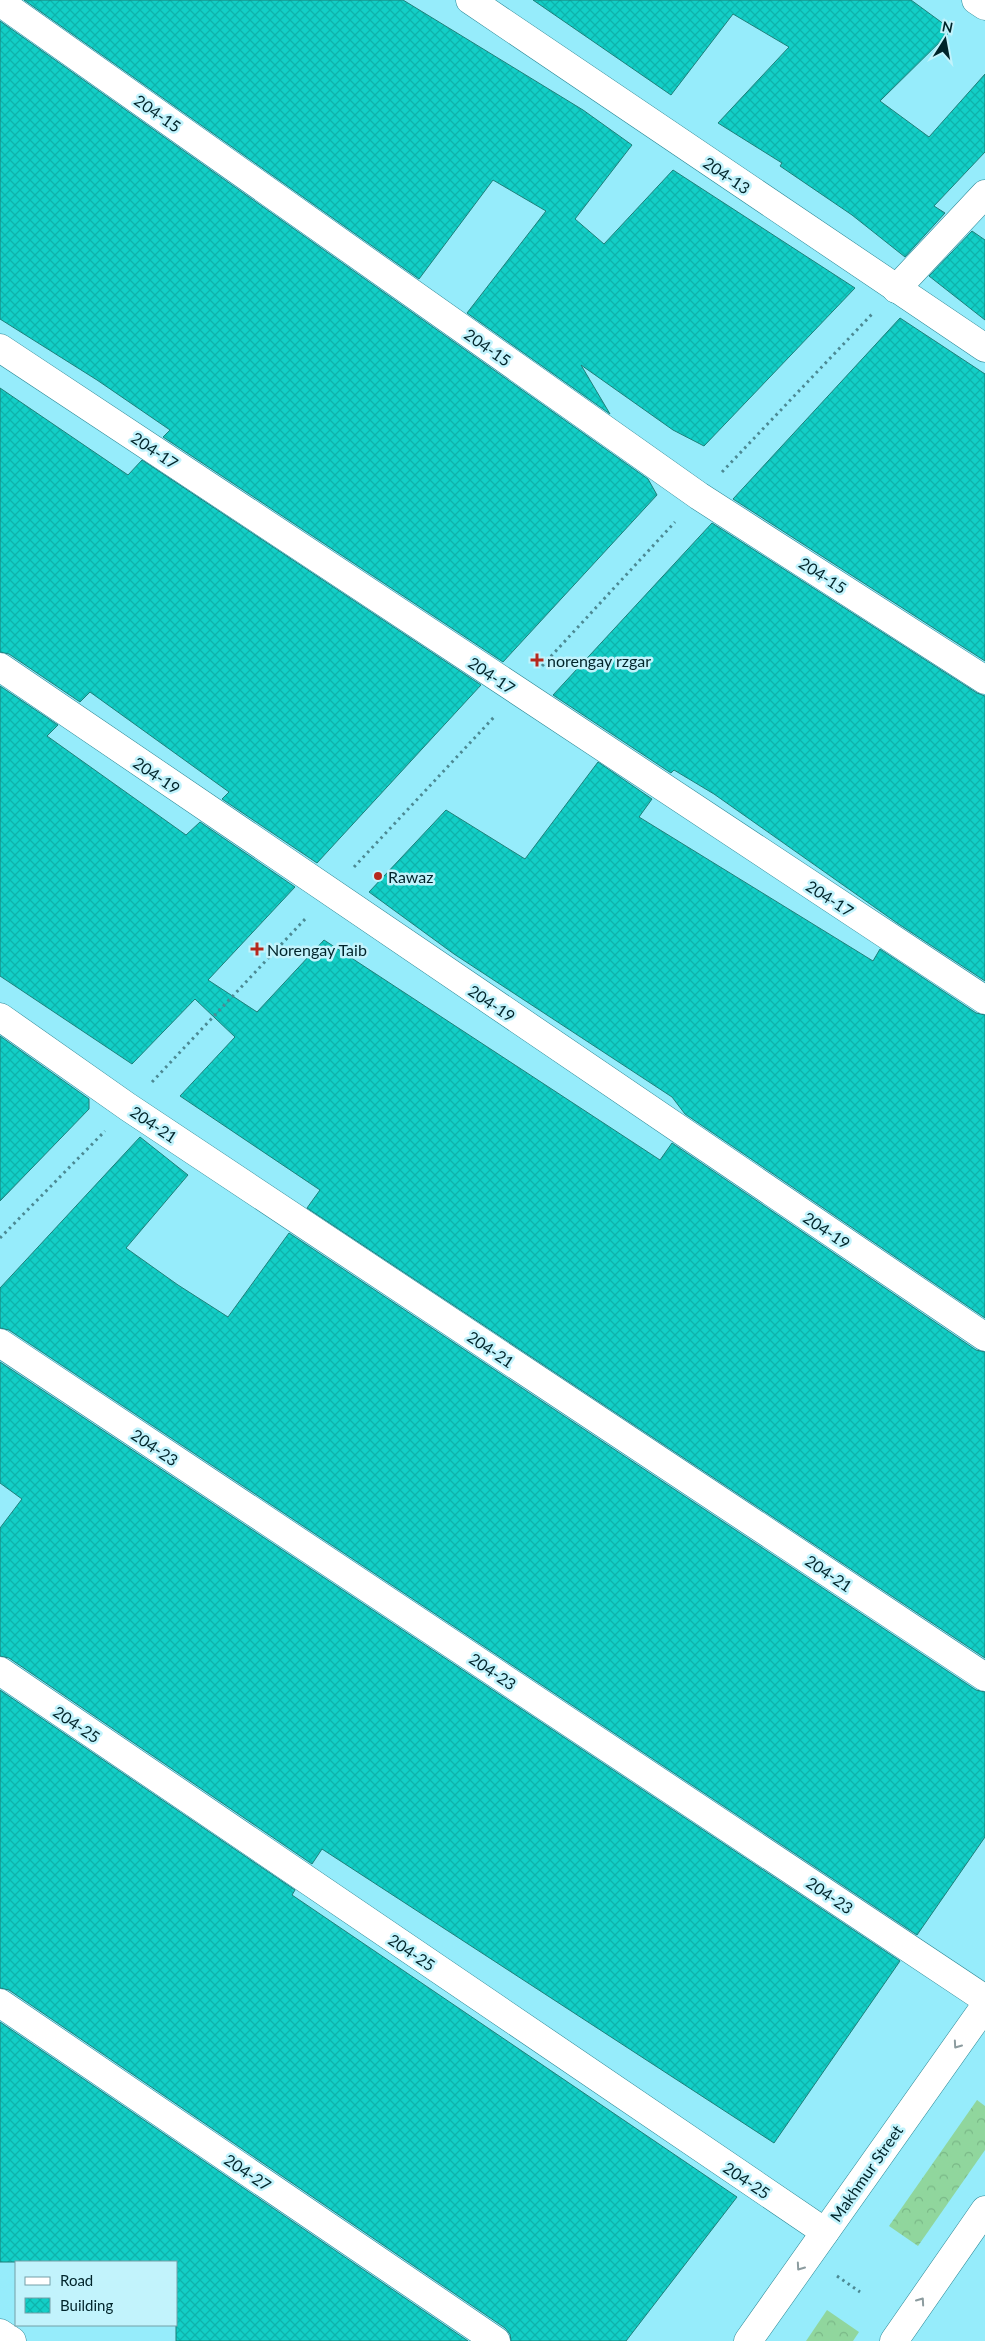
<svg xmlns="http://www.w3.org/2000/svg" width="985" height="2341" font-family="Lato,sans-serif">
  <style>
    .forest { fill: url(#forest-crowns) }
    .building { fill: url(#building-cross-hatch); stroke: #1d7f79 }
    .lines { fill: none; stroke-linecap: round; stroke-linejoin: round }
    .minor-casing { stroke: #2b8795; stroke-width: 29 }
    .highway-casing { stroke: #2b8795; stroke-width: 29 }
    .path { stroke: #4c8993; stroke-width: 3; stroke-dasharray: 2.5 4; stroke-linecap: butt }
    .minor { stroke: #fff; stroke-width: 28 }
    .highway { stroke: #fff; stroke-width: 28 }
    .oneway { stroke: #8c9c9f }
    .poi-dot { fill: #b6281c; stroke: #c2f3fc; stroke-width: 2 }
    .labels { text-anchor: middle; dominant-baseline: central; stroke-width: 5; stroke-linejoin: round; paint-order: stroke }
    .street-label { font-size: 16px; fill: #00242a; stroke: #c2f3fc }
    .poi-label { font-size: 16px; fill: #00242a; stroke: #c2f3fc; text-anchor: start }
  </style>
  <defs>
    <pattern id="forest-crowns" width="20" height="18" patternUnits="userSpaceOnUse" patternTransform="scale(1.25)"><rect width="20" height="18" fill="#90d69d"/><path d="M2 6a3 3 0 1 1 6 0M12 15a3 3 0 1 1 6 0" fill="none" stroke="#7ab887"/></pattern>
    <pattern id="building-cross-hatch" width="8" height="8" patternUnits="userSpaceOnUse" patternTransform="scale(1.25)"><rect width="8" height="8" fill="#12cfc7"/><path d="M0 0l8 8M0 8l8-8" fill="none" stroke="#0fb2ab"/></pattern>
  </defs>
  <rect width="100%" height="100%" fill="#96ecfb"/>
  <g class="forest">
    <path d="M977 2100 985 2106V2150L918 2246 889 2226Z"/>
    <path d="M827 2310 859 2332 853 2341H806Z"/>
  </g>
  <g class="building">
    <path d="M24 0H403L583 110 632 145 575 219 604 244 673 170 855 288 704 446 673 430 581 365 610 414 467 313 546 211 493 180 419 279Z"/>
    <path d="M533 0H911L952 30 880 101 929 137 985 74V152L934 206 945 213 905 257 852 215 780 166 782 163 718 123 789 47 733 14 671 95Z"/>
    <path d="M0 21 648 479 657 495 503 662 163 437 170 430 97 380 0 319Z"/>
    <path d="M972 231 985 240V320L929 276Z"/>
    <path d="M900 318 985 374V661L733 499Z"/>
    <path d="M0 388 128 475 142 460 481 685 317 863 222 799 229 792 90 692 80 702 9 654 0 652Z"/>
    <path d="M712 523 977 693 985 696V981L897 923 714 794 674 770 671 773 553 695Z"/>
    <path d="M0 686 58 725 47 736 186 835 200 822 295 887 208 980 257 1012 324 940 660 1160 672 1143 976 1350 985 1352V1658L307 1208 320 1190 180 1096 235 1037 195 999 132 1064 0 976Z"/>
    <path d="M598 762 652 799 639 817 873 961 880 949 976 1013 985 1015V1318L685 1114 672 1097 454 954 369 892 446 810 525 859Z"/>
    <path d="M0 1036 89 1099V1109L0 1201Z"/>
    <path d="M140 1137 188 1175 126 1248 178 1285 228 1317 289 1233 976 1690 985 1692V1837L917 1935 9 1330 0 1328V1288Z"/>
    <path d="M0 1362 900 1961 774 2143 322 1849 312 1864 9 1658 0 1656V1528L22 1499 0 1483Z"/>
    <path d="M0 1690 295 1890 292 1895 737 2197 626 2341H511L510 2334 505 2328 9 1990 0 1988Z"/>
    <path d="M0 2022 468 2341H176V2262H0Z"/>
  </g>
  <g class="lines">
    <g class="minor-casing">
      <g id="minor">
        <path d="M470 0 985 348"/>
        <path d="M976 0 985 6"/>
        <path d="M0 2 699 496 985 680"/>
        <path d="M896 289 985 194"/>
        <path d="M0 348 985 1000"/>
        <path d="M0 667 985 1337"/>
        <path d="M0 1017 128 1107 985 1677"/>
        <path d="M0 1343 985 1999"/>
        <path d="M0 1671 825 2232"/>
        <path d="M0 2003 496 2341"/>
        <path d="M0 2333 12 2341"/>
      </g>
    </g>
    <g class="highway-casing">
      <g id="highway">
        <path d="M748 2341 985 2006"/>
        <path d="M894 2341 985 2210"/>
      </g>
    </g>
    <g class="path">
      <path d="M722 472 873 313"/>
      <path d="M542 666 675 522"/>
      <path d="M354 867 495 716"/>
      <path d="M152 1082 307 917"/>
      <path d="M0 1238 105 1131"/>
      <path d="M837 2276 860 2292"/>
    </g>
    <use href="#minor" class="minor"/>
    <use href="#highway" class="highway"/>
  </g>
  <defs><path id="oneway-chevron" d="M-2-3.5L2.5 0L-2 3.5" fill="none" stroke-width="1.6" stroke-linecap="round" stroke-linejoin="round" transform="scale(1.25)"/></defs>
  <g class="oneway">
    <use href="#oneway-chevron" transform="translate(957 2045) rotate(125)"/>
    <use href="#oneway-chevron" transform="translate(800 2267) rotate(125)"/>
    <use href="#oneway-chevron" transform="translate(921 2301) rotate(-55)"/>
  </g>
  <g class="poi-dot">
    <path d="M534.5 652.5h5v5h5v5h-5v5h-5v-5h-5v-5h5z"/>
    <circle cx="378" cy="876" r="5"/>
    <path d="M254.5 941.5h5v5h5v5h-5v5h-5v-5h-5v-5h5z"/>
  </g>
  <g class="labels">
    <g class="street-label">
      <text transform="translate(158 113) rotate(35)">204-15</text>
      <text transform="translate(727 175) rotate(34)">204-13</text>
      <text transform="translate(488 347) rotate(35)">204-15</text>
      <text transform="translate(155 450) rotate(34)">204-17</text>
      <text transform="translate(823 575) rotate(33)">204-15</text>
      <text transform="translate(492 675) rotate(34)">204-17</text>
      <text transform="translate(157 775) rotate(34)">204-19</text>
      <text transform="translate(830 898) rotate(33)">204-17</text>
      <text transform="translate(492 1003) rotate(34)">204-19</text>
      <text transform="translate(154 1124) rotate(34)">204-21</text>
      <text transform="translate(827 1230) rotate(34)">204-19</text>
      <text transform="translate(491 1349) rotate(34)">204-21</text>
      <text transform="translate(155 1447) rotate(34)">204-23</text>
      <text transform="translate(829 1573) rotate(34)">204-21</text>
      <text transform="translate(493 1671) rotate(34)">204-23</text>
      <text transform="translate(77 1724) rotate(34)">204-25</text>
      <text transform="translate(830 1895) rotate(34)">204-23</text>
      <text transform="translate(412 1952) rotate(34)">204-25</text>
      <text transform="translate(248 2172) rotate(34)">204-27</text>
      <text transform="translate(866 2173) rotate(-55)">Makhmur Street</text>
      <text transform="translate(747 2180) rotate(34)">204-25</text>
    </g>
    <g class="poi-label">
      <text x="547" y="660">norengay rzgar</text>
      <text x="388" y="876">Rawaz</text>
      <text x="267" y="949">Norengay Taib</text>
    </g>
  </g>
  <rect x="15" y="2261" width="162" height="65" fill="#c2f3fc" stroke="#74a0a8"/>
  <rect x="25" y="2277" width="25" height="8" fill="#ffffff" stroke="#74a0a8"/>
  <text x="60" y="2286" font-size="15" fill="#00242a">Road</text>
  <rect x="25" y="2298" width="25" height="15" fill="url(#building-cross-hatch)" stroke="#74a0a8"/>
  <text x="60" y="2311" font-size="15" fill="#00242a">Building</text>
  <g transform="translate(945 40) rotate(11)" stroke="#c2f3fc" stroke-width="4" paint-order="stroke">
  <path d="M0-4L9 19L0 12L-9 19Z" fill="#00242a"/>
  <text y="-8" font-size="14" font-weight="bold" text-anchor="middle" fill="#00242a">N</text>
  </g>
</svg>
